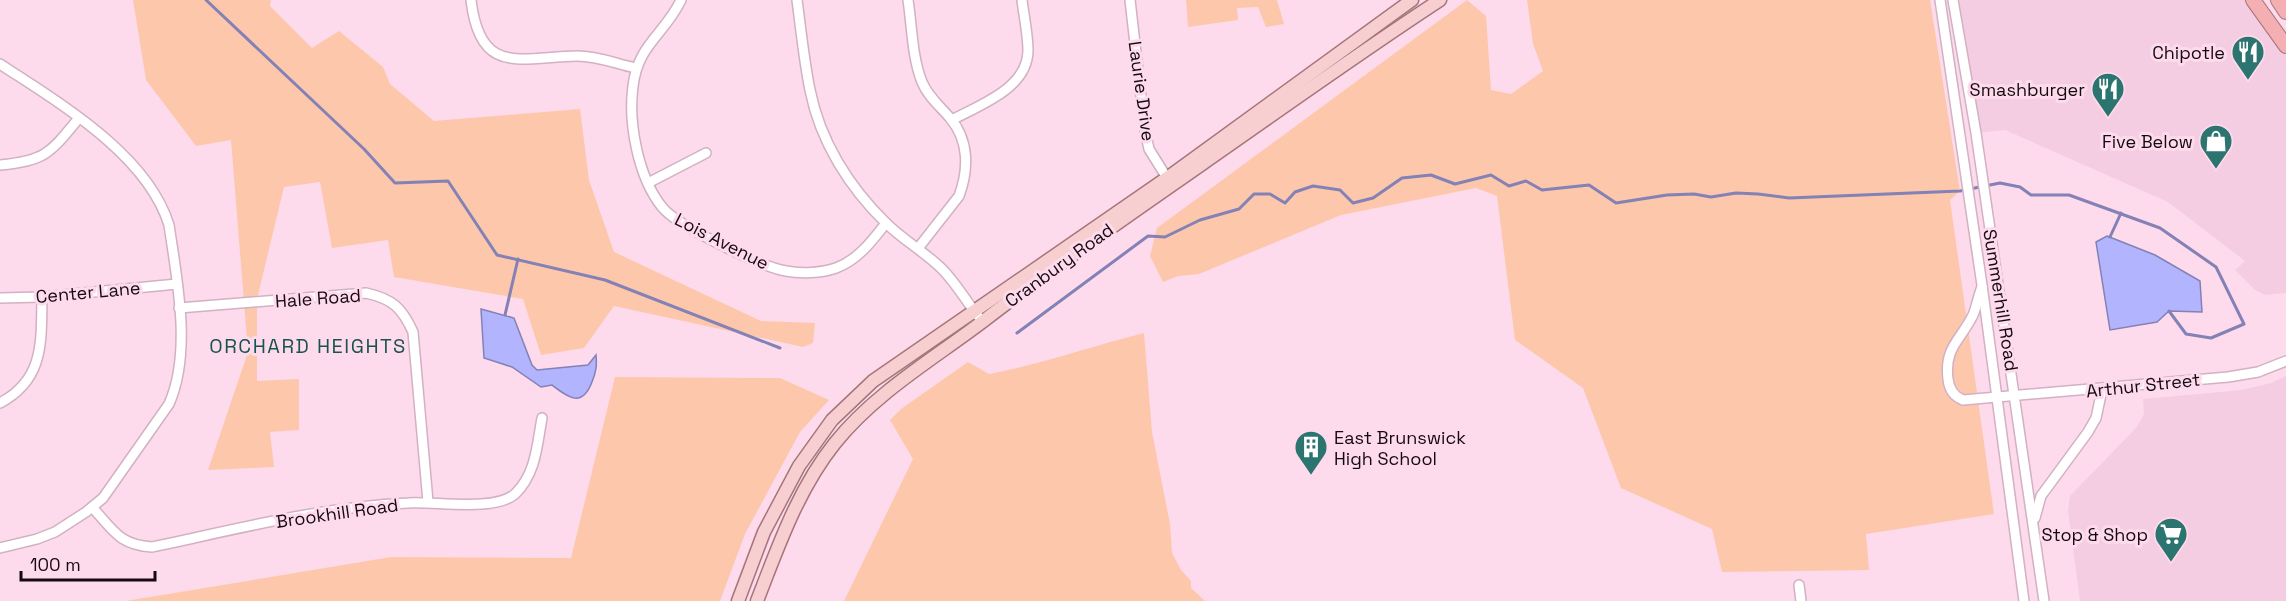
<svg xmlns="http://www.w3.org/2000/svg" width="2286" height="601" font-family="'Space Grotesk',sans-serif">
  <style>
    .built { fill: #f5cde2 }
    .green { fill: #fdc7ab }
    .water { fill: #b2b4fd; stroke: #8381b6; stroke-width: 1.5 }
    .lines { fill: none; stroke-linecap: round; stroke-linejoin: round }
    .stream { stroke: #8381b6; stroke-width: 3 }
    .minor-casing { stroke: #d1b1c2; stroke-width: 12 }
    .major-casing { stroke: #a57579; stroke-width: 15 }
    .highway-casing { stroke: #a57579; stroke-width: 16 }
    .minor { stroke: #fff; stroke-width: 9 }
    .major { stroke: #f8cfd0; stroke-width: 12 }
    .highway { stroke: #f3afb1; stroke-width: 14 }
    .labels { text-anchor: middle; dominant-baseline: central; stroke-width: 6; stroke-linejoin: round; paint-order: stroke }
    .poi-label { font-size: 18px; fill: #150a10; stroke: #fddbec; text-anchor: end }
    .street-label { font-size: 18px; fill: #150a10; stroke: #fddbec }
    .neighbourhood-label { font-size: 20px; letter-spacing: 1.5px; fill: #18534f; stroke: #fddbec }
  </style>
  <rect width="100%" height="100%" fill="#fddbec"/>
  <g class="built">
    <path d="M1953 0H2253L2286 46V293L2265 295 2255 290 2235 270 2245 261 2168 202 2005 130 1976 133Z"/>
    <path d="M2286 376V601H2080L2068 511 2070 496 2137 427 2144 414 2143 399 2242 390 2271 383Z"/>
  </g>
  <g class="green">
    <path d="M133 0H271L270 6 312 48 339 31 383 67 390 84 434 121 580 109 589 180 614 252 761 321 815 323 813 343 803 347 614 306 584 348 541 355 523 299 394 277 388 240 332 248 320 182 284 187 257 299V381L299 379V430L270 432 274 467 208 470 248 352 231 140 196 146 146 80Z"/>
    <path d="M1186 0H1277L1284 24 1266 27 1258 7 1237 8 1238 20 1188 27Z"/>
    <path d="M1467 0 1486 16 1491 90 1511 94 1543 71 1533 44 1527 0H1930L1960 191 1950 200 1994 514 1866 534 1869 570 1722 572 1712 529 1621 488 1583 388 1515 340 1497 196 1476 188 1341 215 1199 274 1178 276 1163 282 1150 256 1157 228Z"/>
    <path d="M1144 333 1152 432 1170 524 1172 553 1181 570 1191 581V588L1205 601H844L913 459 890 420 901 409 968 362 989 374C1042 364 1092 346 1144 333Z"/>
    <path d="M615 377 780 378 829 400 800 432 745 534 720 601H126L391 557 571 558Z"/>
  </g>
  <g class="water">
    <path d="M2107 236 2155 255 2200 281 2202 312 2169 311 2157 322 2110 330 2096 242Z"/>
    <path d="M481 309 514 318 532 365 537 370 588 365 596 355C597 366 596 372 592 382 582 408 569 398 552 385L541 387 512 367 484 358Z"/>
  </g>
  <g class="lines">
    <g class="stream">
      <path d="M206 0 364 149 395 183 448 181 497 255 605 280 780 348"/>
      <path d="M2110 237 2121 213"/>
      <path d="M505 315 518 259"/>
      <path d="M1017 333 1148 236 1165 237 1200 220 1239 209 1254 194H1270L1285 203 1295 192 1313 186 1340 190 1353 203 1373 198 1402 178 1431 175 1455 184 1491 175 1509 186 1526 181 1542 190 1589 185 1616 203 1667 195 1694 194 1711 197 1736 193 1758 194 1789 198 1960 191 2000 183 2020 187 2031 195H2069L2160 228 2216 267 2244 324 2211 338 2186 334 2169 311"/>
    </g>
    <g class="minor-casing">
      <g id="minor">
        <path d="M471 0C480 77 520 57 577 56 599 56 616 64 636 68"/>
        <path d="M681 0C665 34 638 44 633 86 628 123 638 177 662 207 677 226 762 267 786 271 801 274 822 273 836 268 858 260 872 241 886 223"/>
        <path d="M797 0C801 30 804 61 810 90 820 141 849 187 886 223 903 240 925 252 942 269 956 283 966 301 978 316"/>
        <path d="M908 0C912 26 912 57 922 82 928 97 940 106 950 118 969 140 969 169 959 196L919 247"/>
        <path d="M1130 0 1145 131 1149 149 1167 178"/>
        <path d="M1940 0 1982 285 2024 601"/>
        <path d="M1953 0 1976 133 2044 601"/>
        <path d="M0 64C59 103 147 154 169 225 177 280 192 352 169 404L103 498 86 512 55 532 37 539 0 548"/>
        <path d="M952 120C979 105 1027 89 1028 51 1028 34 1024 17 1022 0"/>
        <path d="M0 165C46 161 51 152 79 118"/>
        <path d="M648 183 706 153"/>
        <path d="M1982 287C1978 296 1977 306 1973 315 1961 340 1944 347 1948 379 1949 389 1953 396 1963 400L2228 377 2258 372 2286 361"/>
        <path d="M0 298 42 297 177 284"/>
        <path d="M179 308 366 293C393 299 402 308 413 332L428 502"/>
        <path d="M0 403C45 379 41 341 42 297"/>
        <path d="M92 507C113 530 119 545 152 547 237 529 321 507 408 503 435 501 494 512 515 494 536 474 537 445 542 418"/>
        <path d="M2035 518 2041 496 2088 432 2096 418 2102 390"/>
        <path d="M1799 585 1801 601"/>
      </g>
    </g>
    <g class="major-casing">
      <g id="major">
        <path d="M738 601 764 532 799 466 832 420 873 381 1167 178 1412 0"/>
        <path d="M757 601C778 547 798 489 835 443 876 392 935 358 986 319 1056 265 1129 215 1202 164 1281 109 1359 53 1440 0"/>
      </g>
    </g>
    <g class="highway-casing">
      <g id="highway">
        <path d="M2253 0 2286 46"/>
        <path d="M2278 0 2286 12"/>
      </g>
    </g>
    <use href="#minor" class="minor"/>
    <use href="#major" class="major"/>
    <use href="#highway" class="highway"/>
  </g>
  <defs>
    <g id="restaurant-pin" transform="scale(1.725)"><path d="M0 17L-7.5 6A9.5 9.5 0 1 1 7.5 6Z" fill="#2c746f" stroke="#fddbec"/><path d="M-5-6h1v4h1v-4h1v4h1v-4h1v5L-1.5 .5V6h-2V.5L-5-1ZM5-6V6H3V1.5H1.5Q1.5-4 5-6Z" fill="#fff"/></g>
    <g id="shop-pin" transform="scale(1.725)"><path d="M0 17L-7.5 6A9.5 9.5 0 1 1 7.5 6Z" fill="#2c746f" stroke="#fddbec"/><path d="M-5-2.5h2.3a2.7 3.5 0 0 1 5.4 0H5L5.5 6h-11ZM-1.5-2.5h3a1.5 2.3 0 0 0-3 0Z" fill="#fff"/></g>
    <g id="building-pin" transform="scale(1.725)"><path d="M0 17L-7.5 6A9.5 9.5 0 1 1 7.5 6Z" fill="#2c746f" stroke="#fddbec"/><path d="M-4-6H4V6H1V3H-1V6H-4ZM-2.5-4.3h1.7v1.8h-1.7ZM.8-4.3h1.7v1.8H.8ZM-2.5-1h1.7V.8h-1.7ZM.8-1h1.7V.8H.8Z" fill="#fff"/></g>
    <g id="supermarket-pin" transform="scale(1.725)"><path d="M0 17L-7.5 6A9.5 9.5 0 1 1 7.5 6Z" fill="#2c746f" stroke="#fddbec"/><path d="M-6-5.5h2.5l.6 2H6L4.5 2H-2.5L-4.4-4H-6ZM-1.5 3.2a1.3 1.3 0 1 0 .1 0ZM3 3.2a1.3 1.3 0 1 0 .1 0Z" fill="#fff"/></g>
  </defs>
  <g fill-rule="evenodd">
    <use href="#restaurant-pin" x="2248" y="52"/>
    <use href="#restaurant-pin" x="2108" y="89"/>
    <use href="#shop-pin" x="2216" y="141"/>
    <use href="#building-pin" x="1311" y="447"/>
    <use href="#supermarket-pin" x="2171" y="534"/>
  </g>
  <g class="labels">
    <g class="poi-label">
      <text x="2225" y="52">Chipotle</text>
      <text x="2085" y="89">Smashburger</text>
      <text x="2193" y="141">Five Below</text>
      <text x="1334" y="437" text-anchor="start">East Brunswick<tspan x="1334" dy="21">High School</tspan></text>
      <text x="2148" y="534">Stop &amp; Shop</text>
    </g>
    <g class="street-label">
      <text transform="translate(1142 91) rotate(82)">Laurie Drive</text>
      <text transform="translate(722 241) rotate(27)">Lois Avenue</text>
      <text transform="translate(1059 265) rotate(-36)">Cranbury Road</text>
      <text transform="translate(88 292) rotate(-5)">Center Lane</text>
      <text transform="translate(318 298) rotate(-4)">Hale Road</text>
      <text transform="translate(2001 300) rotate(81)">Summerhill Road</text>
      <text transform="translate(2143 385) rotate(-6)">Arthur Street</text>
      <text transform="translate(337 513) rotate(-8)">Brookhill Road</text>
    </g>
    <g class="neighbourhood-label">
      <text x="308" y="346">ORCHARD HEIGHTS</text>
    </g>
  </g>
  <path d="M21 571v9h134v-9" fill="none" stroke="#150a10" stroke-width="3"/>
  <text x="30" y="571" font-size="18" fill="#150a10" stroke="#fddbec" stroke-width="4.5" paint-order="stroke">100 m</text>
</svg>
